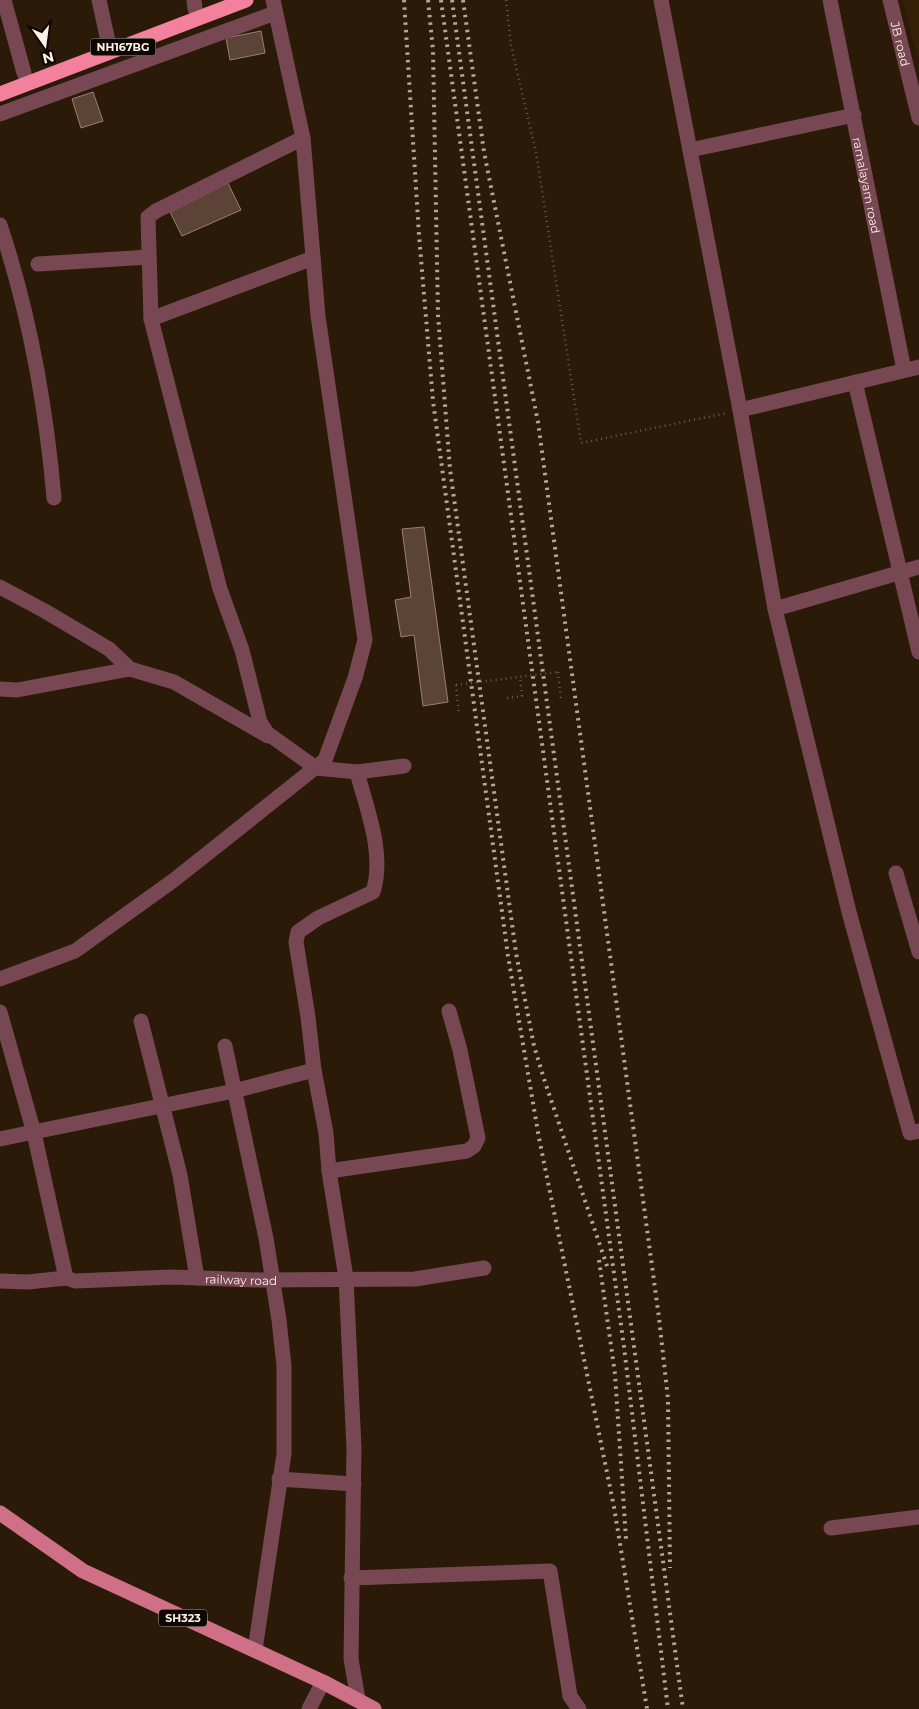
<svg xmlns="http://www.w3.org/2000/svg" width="919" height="1709" font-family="Montserrat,sans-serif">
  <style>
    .built { fill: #352007 }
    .building { fill: #5b4335; stroke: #9a7f70 }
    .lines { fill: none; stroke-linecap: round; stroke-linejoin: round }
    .path { stroke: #6c5d4c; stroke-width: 2.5; stroke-dasharray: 1 4; stroke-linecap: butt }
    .minor { stroke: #774853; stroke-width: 15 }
    .major { stroke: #d07088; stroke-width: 15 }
    .highway { stroke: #f3809c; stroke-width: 15 }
    .rail { stroke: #b4a799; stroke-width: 4; stroke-dasharray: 2.5 5; stroke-linecap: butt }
    .path-bridge { stroke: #6c5d4c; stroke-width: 2.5; stroke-dasharray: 1 4; stroke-linecap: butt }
    .labels { text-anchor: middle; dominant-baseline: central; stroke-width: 4; stroke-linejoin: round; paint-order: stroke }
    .shield { fill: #0d0602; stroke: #b5aaa2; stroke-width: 1 }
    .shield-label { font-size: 11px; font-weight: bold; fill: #fdf1e6 }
    .street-label { font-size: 12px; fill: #fdf1e6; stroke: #0d0602 }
  </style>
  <rect width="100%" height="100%" fill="#2a1a07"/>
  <path class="built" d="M902 0H919V61Z"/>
  <g class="building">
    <path d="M261 31 265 53 230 60 226 38Z"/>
    <path d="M93 92 103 121 81 128 72 99Z"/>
    <path d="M228 183 241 210 182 236 170 212Z"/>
    <path d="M424 527 448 702 423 706 414 635 401 637 395 600 411 597 402 529Z"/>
  </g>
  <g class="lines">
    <g class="path">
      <path d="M506 0 511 45 536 152 581 443 727 413"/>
      <path d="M558 672 561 700"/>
      <path d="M456 685 459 714"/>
      <path d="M507 698 522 696 520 677"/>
    </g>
    <g class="minor">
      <path d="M4 0 24 73"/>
      <path d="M99 0 108 41"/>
      <path d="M194 0 195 9"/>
      <path d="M661 0 740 410 775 609 849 912 910 1133 919 1131"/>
      <path id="s1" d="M830 0 904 370"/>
      <path id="s2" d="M890 0 919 118"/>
      <path d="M0 114 275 13"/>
      <path d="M303 138 156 211 148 217 151 319 220 589 242 650 260 722 267 733 316 768 357 772 404 766"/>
      <path d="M690 150 854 115"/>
      <path d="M0 225C29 312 46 406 54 498"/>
      <path d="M38 264 149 257"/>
      <path d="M151 319 313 258"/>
      <path d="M855 382 919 652"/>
      <path d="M740 410 919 367"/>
      <path d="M0 587 43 610 109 649 130 669 174 682 268 736"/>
      <path d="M775 609 919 567"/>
      <path d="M0 689 17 690 130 669"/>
      <path d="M357 772C367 810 385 854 373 892L318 918 298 932 296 942 308 1017 314 1070 326 1133 329 1171 346 1278 354 1448 351 1659 358 1699"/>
      <path d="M896 873 919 952"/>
      <path d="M0 979 75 951 174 880 325 760 355 678 365 640 318 316 303 138 273 0"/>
      <path d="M0 1012 34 1133 66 1278"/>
      <path d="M141 1021 180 1175 197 1278"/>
      <path d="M225 1046 266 1238 279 1320 284 1366V1454L255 1650"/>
      <path d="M0 1139 234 1091 314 1070"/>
      <path d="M329 1171 467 1151 474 1146 478 1138 460 1050 449 1011"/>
      <path id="s3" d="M0 1281 28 1282 66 1278 75 1281 171 1277 259 1280 415 1279 484 1268"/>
      <path d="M279 1479 354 1484"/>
      <path d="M831 1528 919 1517"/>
      <path d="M351 1578 550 1571 570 1696 579 1709"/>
      <path d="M309 1709 323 1682"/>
    </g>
    <path class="major" d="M0 1513 83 1571 323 1682 374 1709"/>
    <path class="highway" d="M0 94 246 0"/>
    <g class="rail">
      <path d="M404 0 419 235 433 401 508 956 539 1138 614 1507 647 1709"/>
      <path d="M428 0 433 50 438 315 450 469 516 953 534 1046 544 1079 608 1269"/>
      <path d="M441 0 624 1347 668 1709"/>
      <path d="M452 0 683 1709"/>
      <path d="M463 0 484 152 538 422 659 1318 668 1399 670 1568"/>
      <path d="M599 1260 615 1374 626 1539"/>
    </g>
    <path class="path-bridge" d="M456 685 558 672"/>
  </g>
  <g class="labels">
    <g class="shield">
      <rect x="90.5" y="38.5" width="65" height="17" rx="4"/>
      <rect x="159" y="1609.5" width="48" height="17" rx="4"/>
    </g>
    <g class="shield-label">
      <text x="123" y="47">NH167BG</text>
      <text x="183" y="1618">SH323</text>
    </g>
    <g class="street-label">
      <text stroke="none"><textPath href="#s2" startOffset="45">JB road</textPath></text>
      <text stroke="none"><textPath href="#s1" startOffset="189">ramalayam road</textPath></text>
      <text stroke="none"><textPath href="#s3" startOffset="242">railway road</textPath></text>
    </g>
  </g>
  <g transform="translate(45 45) rotate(166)" stroke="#0d0602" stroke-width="4" paint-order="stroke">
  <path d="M0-4L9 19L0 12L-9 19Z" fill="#fdf1e6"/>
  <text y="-8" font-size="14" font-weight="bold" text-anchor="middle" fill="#fdf1e6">N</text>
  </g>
</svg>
